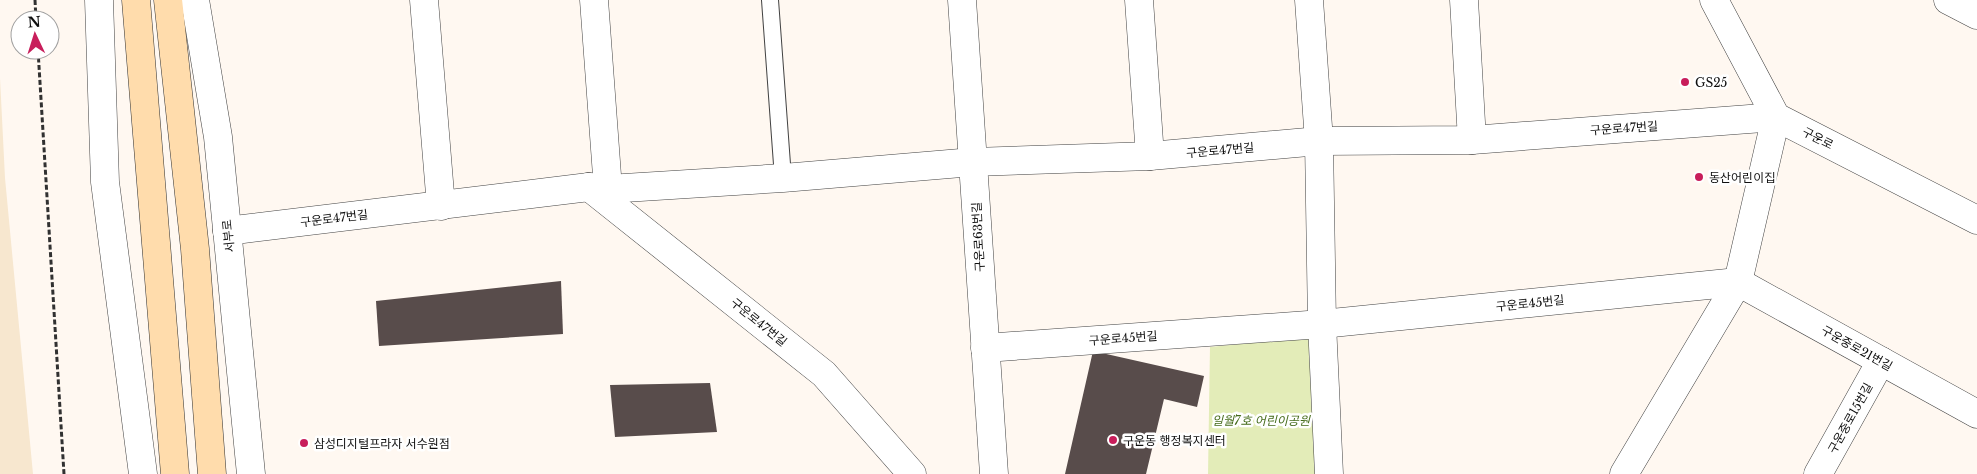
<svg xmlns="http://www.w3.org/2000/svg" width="1977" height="474" font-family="'Libre Baskerville','Noto Sans KR',serif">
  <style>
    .farmland { fill: #f7e7cf }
    .green { fill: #e3ecb8 }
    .building { fill: #584c4b }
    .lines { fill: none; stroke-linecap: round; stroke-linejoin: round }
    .service-casing { stroke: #424242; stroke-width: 18 }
    .minor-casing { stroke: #424242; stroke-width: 29 }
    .tertiary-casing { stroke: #424242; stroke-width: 29 }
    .secondary-casing { stroke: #313131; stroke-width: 29 }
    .path { stroke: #313131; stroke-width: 3; stroke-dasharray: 5 2.5; stroke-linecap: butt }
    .service { stroke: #fff; stroke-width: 16 }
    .minor { stroke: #fff; stroke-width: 28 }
    .tertiary { stroke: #fff; stroke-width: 28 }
    .secondary { stroke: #ffdcac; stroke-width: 28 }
    .poi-dot { fill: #c81e5b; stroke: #fff; stroke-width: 2 }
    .labels { text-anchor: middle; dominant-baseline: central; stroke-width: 5; stroke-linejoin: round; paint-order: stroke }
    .poi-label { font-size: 12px; fill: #0f0f0f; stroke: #fff; text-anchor: start }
    .street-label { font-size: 12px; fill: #0f0f0f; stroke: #fff }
    .park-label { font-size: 12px; font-style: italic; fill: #456b1b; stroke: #fff }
  </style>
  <rect width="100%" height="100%" fill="#fff8f1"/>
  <path class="farmland" d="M0 78 5 178 33 474H0Z"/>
  <path class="green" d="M1310 337 1316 474H1208L1210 347Z"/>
  <g class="building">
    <path d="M561 281 563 334 379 346 376 301Z"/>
    <path d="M1093 351 1204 376 1197 407 1164 399 1146 474H1065Z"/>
    <path d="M710 383 717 432 615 437 610 385Z"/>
  </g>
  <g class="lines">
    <g class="service-casing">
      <path id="service" d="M770 0 783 178"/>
    </g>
    <g class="minor-casing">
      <g id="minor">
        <path d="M424 0 441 206"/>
        <path d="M594 0 608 189"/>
        <path d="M962 0 994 474"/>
        <path d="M1139 0 1150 156"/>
        <path d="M1309 0 1319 141 1322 324 1329 474"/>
        <path d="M1464 0 1472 140"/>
        <path d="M1714 0 1776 117 1977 220"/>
        <path d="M1948 0 1977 15"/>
        <path d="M589 187 824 374 912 474"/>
        <path d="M227 231 589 187 608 189 783 178 973 162 1150 156 1319 141 1472 140 1776 117"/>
        <path d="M985 348 1322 324 1738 282 1977 414"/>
        <path d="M1624 474 1738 282 1776 117"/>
        <path d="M1818 474 1881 361"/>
      </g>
    </g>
    <g class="tertiary-casing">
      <g id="tertiary">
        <path d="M99 0 105 182 143 474"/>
        <path d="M195 0 218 137 251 474"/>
      </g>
    </g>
    <g class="secondary-casing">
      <g id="secondary">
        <path d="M136 0 175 474"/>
        <path d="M168 0 195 249 212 474"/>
      </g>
    </g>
    <g class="path">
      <path d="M35 0 36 20"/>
      <path d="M38 50 64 474"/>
    </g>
    <use href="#service" class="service"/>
    <use href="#minor" class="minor"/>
    <use href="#tertiary" class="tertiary"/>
    <use href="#secondary" class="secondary"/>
  </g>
  <g class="poi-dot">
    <circle cx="1685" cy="82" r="5"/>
    <circle cx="1699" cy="177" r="5"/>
    <circle cx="1113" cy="440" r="5"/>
    <circle cx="304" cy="443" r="5"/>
  </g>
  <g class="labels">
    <g class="poi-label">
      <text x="1695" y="82">GS25</text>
      <text x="1709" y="177">동산어린이집</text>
      <text x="1123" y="440">구운동 행정복지센터</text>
      <text x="314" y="443">삼성디지털프라자 서수원점</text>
    </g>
    <g class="street-label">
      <text transform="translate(1624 128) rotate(-4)">구운로47번길</text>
      <text transform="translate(1818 138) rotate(27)">구운로</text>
      <text transform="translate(1220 150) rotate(-5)">구운로47번길</text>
      <text transform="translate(334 218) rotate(-7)">구운로47번길</text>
      <text transform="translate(228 236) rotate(-96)">서부로</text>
      <text transform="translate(978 237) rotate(-93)">구운로63번길</text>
      <text transform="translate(1530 303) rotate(-6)">구운로45번길</text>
      <text transform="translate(759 322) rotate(39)">구운로47번길</text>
      <text transform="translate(1123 338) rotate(-4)">구운로45번길</text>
      <text transform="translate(1857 348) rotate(29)">구운중로21번길</text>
      <text transform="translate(1850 418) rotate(-61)">구운중로15번길</text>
    </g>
    <g class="park-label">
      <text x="1261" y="420">일월7호 어린이공원</text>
    </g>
  </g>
  <g transform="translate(35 35) rotate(356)"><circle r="24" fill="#ffffff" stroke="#9f9f9f"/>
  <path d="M0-4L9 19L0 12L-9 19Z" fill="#c81e5b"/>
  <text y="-8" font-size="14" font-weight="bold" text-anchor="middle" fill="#0f0f0f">N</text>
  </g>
</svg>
